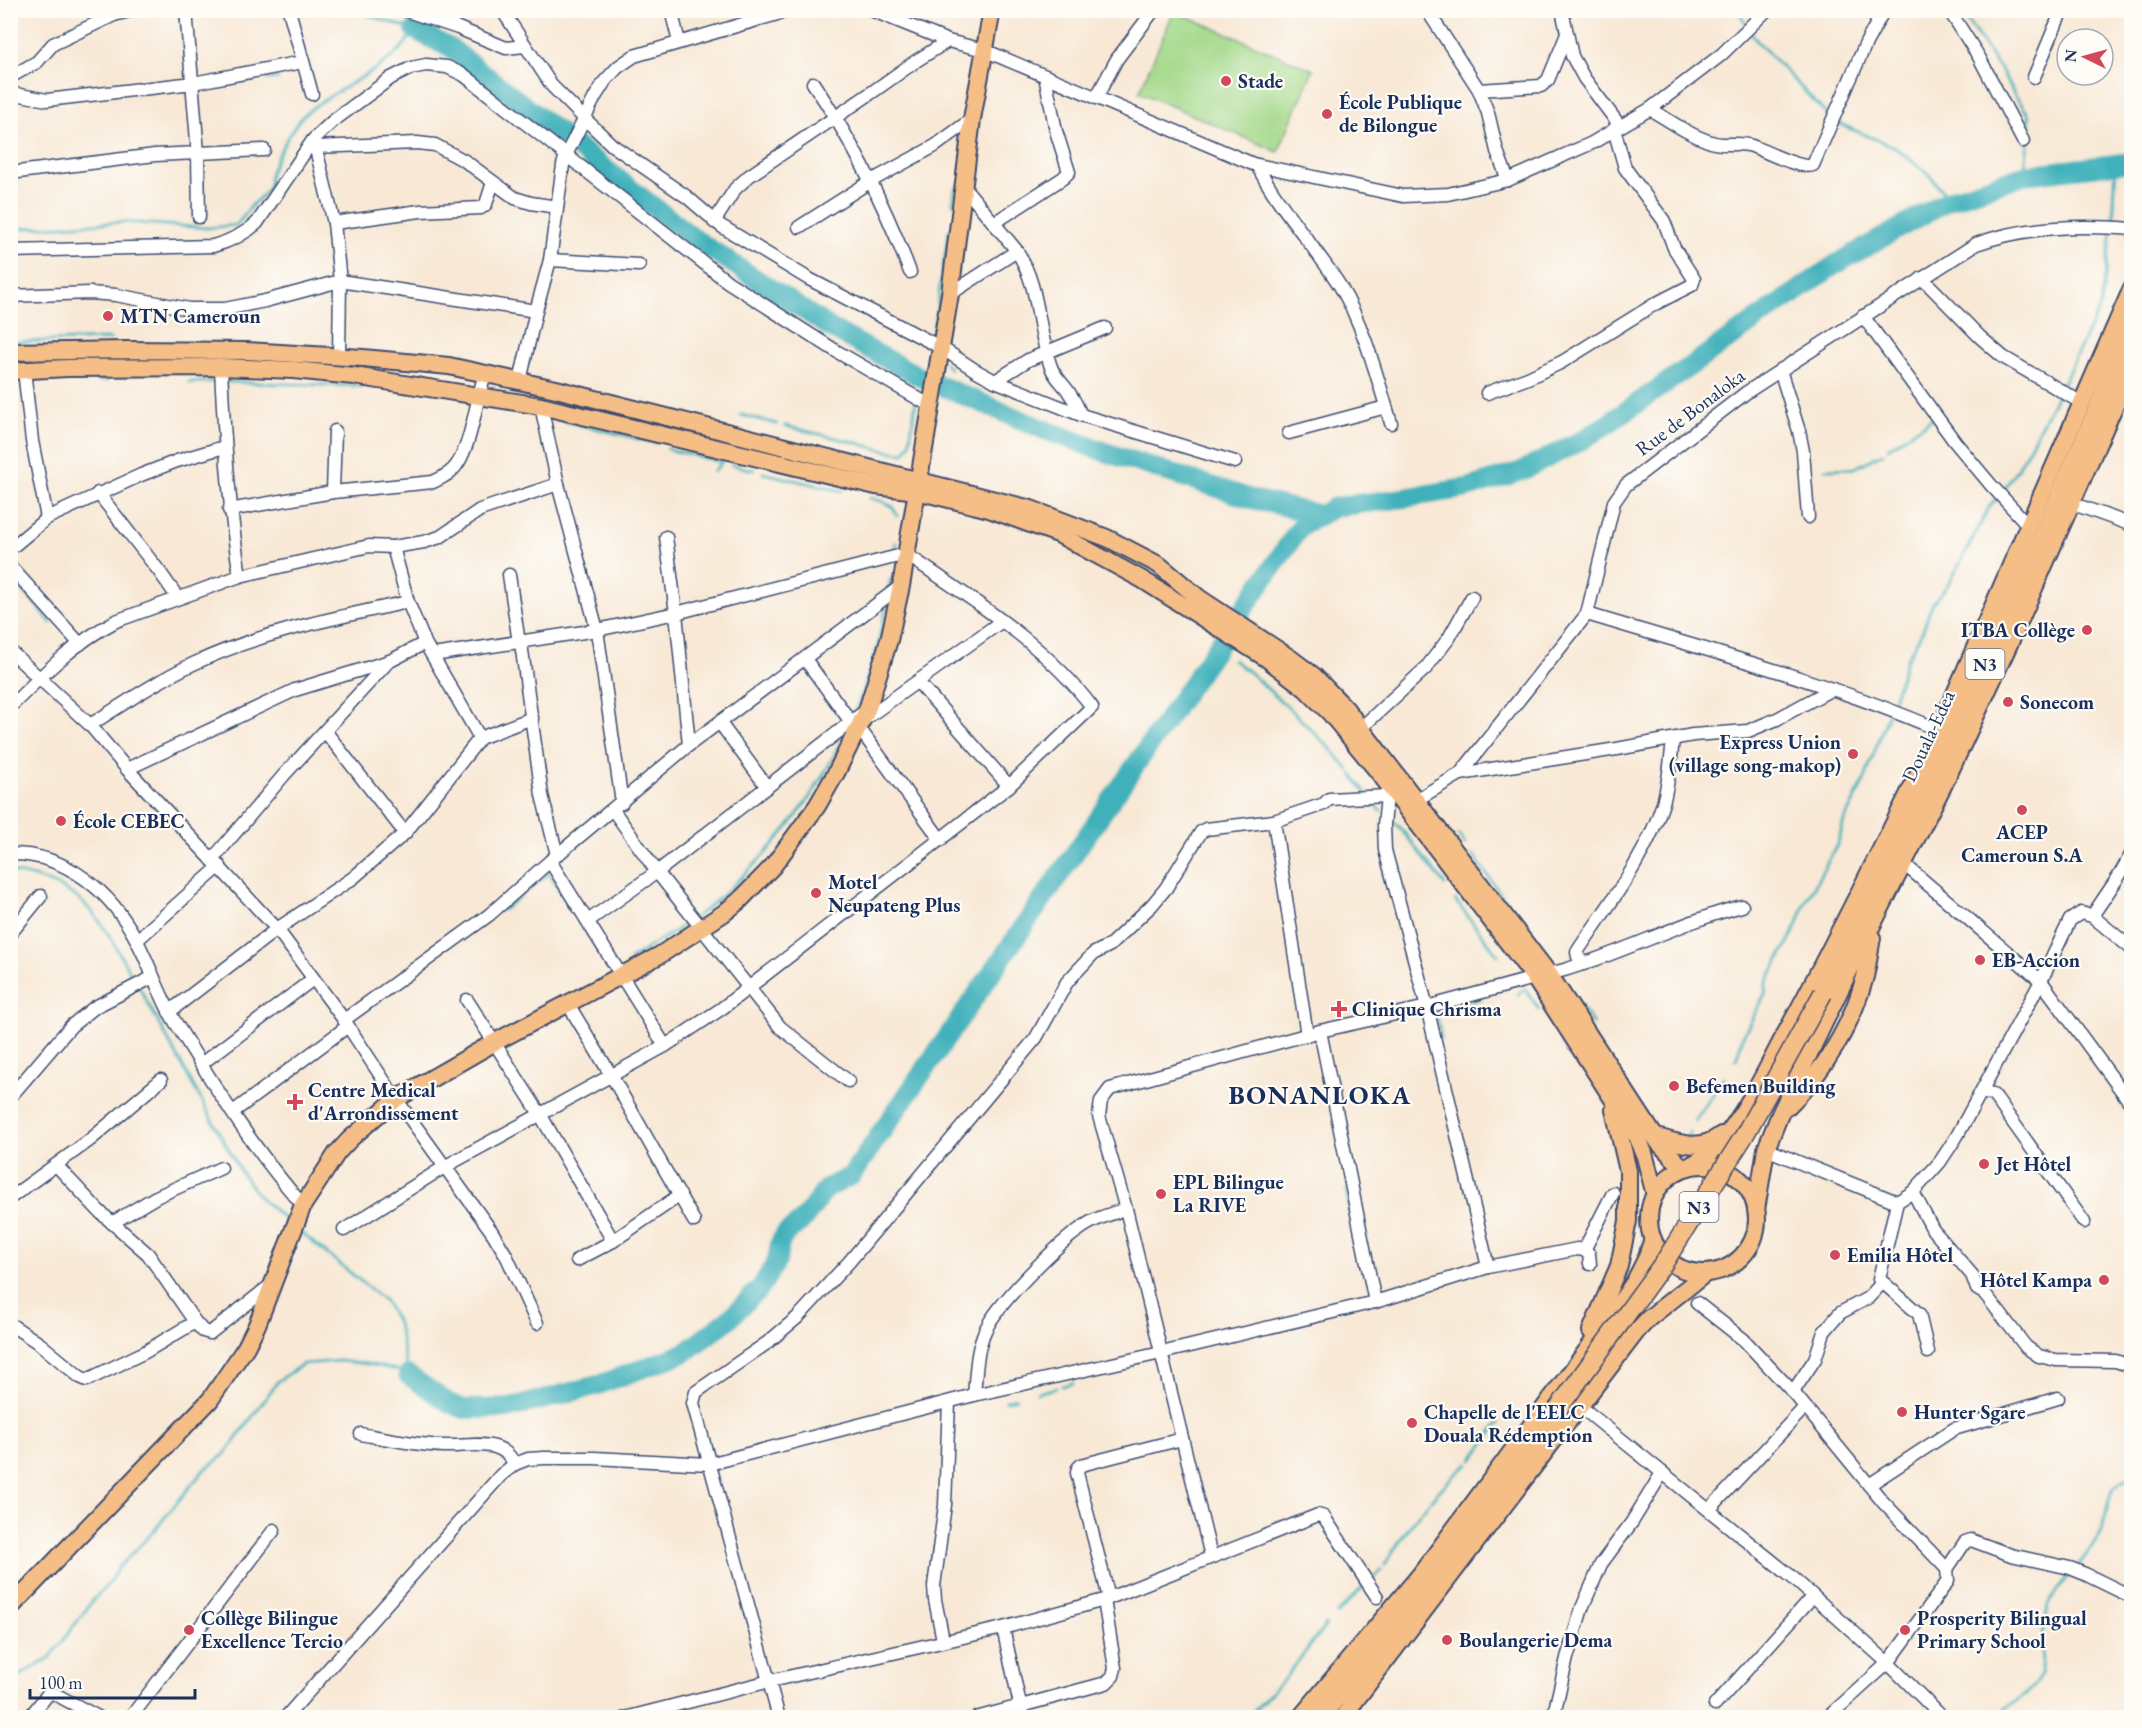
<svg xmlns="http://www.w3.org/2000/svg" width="2142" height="1728" font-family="'EB Garamond',serif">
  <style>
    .green { fill: #a2d888; stroke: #5e8473; stroke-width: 1.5 }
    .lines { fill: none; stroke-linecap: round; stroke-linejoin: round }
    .stream { stroke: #41b1bb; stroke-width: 3 }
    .river { stroke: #41b1bb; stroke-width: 20 }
    .minor-casing { stroke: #3c4b70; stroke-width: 15 }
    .major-casing { stroke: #3c4b70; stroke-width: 20 }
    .highway-casing { stroke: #3c4b70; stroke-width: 21 }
    .minor { stroke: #fff; stroke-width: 12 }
    .major { stroke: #f6be87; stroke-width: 16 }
    .highway { stroke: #f6be87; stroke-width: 18 }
    .highway-bridge-casing { stroke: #3c4b70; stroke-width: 21; stroke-linecap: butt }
    .highway-bridge { stroke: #f6be87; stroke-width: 18 }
    .poi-dot { fill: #d1495b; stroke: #fdfcf7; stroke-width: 2 }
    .labels { text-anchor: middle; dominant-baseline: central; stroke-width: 4.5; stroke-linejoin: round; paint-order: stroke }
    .shield { fill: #fdfcf7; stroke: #5f6c8c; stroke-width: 1.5 }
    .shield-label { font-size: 18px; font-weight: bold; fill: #1b2f5e }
    .poi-label { font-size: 20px; font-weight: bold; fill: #1b2f5e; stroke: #fdfcf7; text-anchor: start }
    .street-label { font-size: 20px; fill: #1b2f5e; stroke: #fdfcf7 }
    .district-label { font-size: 26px; font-weight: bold; letter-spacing: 1.5px; fill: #1b2f5e; stroke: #fdfcf7 }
  </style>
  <rect width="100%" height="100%" fill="#fdfcf7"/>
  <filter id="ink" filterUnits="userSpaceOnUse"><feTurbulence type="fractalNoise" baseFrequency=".0167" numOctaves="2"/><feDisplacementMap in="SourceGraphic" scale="12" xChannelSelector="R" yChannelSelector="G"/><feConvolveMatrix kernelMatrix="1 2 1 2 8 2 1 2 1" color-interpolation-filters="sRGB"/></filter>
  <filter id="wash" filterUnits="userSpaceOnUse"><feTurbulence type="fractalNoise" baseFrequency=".008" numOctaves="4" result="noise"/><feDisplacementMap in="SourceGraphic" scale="24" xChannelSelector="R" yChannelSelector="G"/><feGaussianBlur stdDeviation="1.35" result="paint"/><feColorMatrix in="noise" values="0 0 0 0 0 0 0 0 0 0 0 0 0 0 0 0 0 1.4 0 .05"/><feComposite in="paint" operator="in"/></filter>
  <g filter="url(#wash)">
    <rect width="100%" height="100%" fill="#f8e8d5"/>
    <path class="green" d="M1174 11 1313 70 1278 152 1139 92Z"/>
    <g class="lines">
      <g class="stream">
        <path d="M353 10 414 30"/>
        <path d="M1738 10 1746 24"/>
        <path d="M1960 10 2003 73 2014 94 2029 115V135L2024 175"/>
        <path d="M1749 30 1757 41 1830 118"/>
        <path d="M267 79 278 78"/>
        <path d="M1835 122 1894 147 1929 174 1949 200"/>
        <path d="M2131 162 2132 161"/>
        <path d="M953 203 955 188"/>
        <path d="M2113 224 2116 163"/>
        <path d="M10 229 123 222 208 228 237 225 253 204 269 189C270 184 269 179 270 175 273 162 294 124 304 115 332 87 414 63 415 18"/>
        <path d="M939 293 949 230"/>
        <path d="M1349 321 1354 334"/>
        <path d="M932 337 939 296"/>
        <path d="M15 342 110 339"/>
        <path d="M928 357 930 346"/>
        <path d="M945 363 950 369"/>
        <path d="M96 380 106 381"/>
        <path d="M189 382H217"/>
        <path d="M224 382 362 386"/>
        <path d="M10 384 19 383"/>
        <path d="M923 385 925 373"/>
        <path d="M2061 387 2101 305 2112 230"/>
        <path d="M519 411 539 415"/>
        <path d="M741 415 777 424"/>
        <path d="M564 421 656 443"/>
        <path d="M785 426 862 444"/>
        <path d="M910 440 916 400"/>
        <path d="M863 445 892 452 904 453"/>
        <path d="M1888 448 1933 418"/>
        <path d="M667 449 722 462 713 472"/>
        <path d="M905 452 910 443"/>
        <path d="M732 465 754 470"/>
        <path d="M1825 469 1855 468 1883 453"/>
        <path d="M763 473 842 491"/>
        <path d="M2002 492 2022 461 2058 393"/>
        <path d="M870 498 881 501"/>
        <path d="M883 502 893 507 897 516"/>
        <path d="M894 553 896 543"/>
        <path d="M20 586 51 623"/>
        <path d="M889 589 890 580"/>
        <path d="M1233 660 1249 672 1293 712"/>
        <path d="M1891 706 1906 661 1923 630 1932 604 1950 582 1990 506 1998 497"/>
        <path d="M1294 713 1330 748 1349 770"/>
        <path d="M854 714 876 653 887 603"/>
        <path d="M1352 774 1366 793"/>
        <path d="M1372 800 1381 811"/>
        <path d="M1388 818 1398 825 1445 885"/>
        <path d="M1459 835 1465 844"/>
        <path d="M801 841 807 835"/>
        <path d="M1473 855 1519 920"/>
        <path d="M10 872C86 883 101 920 135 982"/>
        <path d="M1455 900 1498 955"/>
        <path d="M503 910 549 873 603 958"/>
        <path d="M696 917C757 869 810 810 842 739"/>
        <path d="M630 959 691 921"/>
        <path d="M139 987 241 1172 259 1197 289 1223"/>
        <path d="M1518 994 1525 989 1539 1009"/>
        <path d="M1575 999 1593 1024"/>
        <path d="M1468 1002 1481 999"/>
        <path d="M1436 1012 1441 1038"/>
        <path d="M1736 1060 1743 1036 1765 994 1766 984 1797 926 1804 905 1838 843 1844 821 1864 781 1889 712"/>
        <path d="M1714 1093 1724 1077"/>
        <path d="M1695 1121 1712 1095"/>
        <path d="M1686 1139 1690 1132"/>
        <path d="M1346 1190 1352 1226"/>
        <path d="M299 1231 385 1301 398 1324 408 1375"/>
        <path d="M29 1346 39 1351"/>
        <path d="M1062 1386 1073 1383"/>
        <path d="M1037 1393 1056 1388"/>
        <path d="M1006 1401 1016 1398"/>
        <path d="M1472 1460 1499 1423"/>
        <path d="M1385 1565C1403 1532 1438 1487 1468 1464"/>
        <path d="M2076 1568C2086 1556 2097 1542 2102 1528 2111 1504 2103 1489 2132 1476"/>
        <path d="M1371 1580 1381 1570"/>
        <path d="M1337 1614 1363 1587"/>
        <path d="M10 1681 49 1659 94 1599 110 1582 118 1568 152 1533 203 1471 224 1455 234 1442 278 1381 303 1364 339 1361 368 1364 397 1370 408 1375"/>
        <path d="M1247 1718 1285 1678 1326 1625"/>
        <path d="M1996 1718C2010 1704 2031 1694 2040 1676 2044 1667 2042 1658 2043 1649 2043 1616 2048 1597 2071 1573"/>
      </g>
      <g class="river">
        <path d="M415 30 452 49 695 239 834 330 918 376 1045 430 1105 452 1252 499 1321 515"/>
        <path d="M408 1375 449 1403 464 1409 510 1408 598 1385 684 1353 728 1320 760 1288 777 1261 780 1243 785 1234 803 1220 827 1188 851 1176 1301 526 1335 507 1404 498 1467 488 1522 471 1582 440 1609 423 1836 264 1949 200 2024 175 2132 162"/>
      </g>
    </g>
  </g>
  <g filter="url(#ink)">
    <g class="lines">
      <g class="minor-casing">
        <g id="minor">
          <path d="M186 10 198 153 199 217"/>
          <path d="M289 10 312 94"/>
          <path d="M404 10 458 28 506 48 525 46"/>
          <path d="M502 10 552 86 584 118 612 145 687 197 721 226 809 279 940 347 975 370 995 381 1081 415 1235 462"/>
          <path d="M671 10 679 42"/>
          <path d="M871 10 948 41 984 50 1253 164 1403 196 1448 194 1508 180 1592 143 1650 109 1721 55 1767 10"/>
          <path d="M1427 10 1479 90 1488 113 1497 151 1508 180"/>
          <path d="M1562 10 1572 56 1584 78 1620 126"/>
          <path d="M1949 10 1979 57 2023 141"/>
          <path d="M10 77 37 62 53 44 114 15 133 10"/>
          <path d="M2034 77 2062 10"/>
          <path d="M813 83C853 142 885 205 910 272"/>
          <path d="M1479 90 1541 86 1548 80 1567 34"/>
          <path d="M10 93 47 100 193 83 302 62"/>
          <path d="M1096 98 1117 59 1154 10"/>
          <path d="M1650 109C1670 121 1689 135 1711 142 1725 147 1739 141 1752 146 1765 151 1802 170 1813 165L1866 43 1884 10"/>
          <path d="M314 141 334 223 340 281 339 356"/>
          <path d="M315 147 417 143 435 145 465 161 515 198 531 203 557 207"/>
          <path d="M1257 165C1279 208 1314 245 1340 286 1365 328 1377 377 1391 423"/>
          <path d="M10 173 155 155 264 150"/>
          <path d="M964 187 1017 251C1041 290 1036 327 1051 367 1055 378 1065 385 1070 394 1075 401 1078 408 1081 415"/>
          <path d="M714 222 735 189 749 176 871 93 916 61 948 41"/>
          <path d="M334 223 420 211 481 208 486 204 493 182"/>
          <path d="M994 223 1063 178 1069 172 1056 131 1045 76"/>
          <path d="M799 227 871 181 935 146 972 119"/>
          <path d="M10 251 213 246C231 241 244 235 257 223L313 140 333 121 391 78 411 68 426 65 447 67 464 75 728 282 836 351 931 406"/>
          <path d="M550 260 639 265"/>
          <path d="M1922 278 1980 337 2003 357 2082 403"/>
          <path d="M950 294 1017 251"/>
          <path d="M10 296 90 293 116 295 189 309H225L265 301 340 281 536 311"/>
          <path d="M1863 316 1955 442 1991 485 2028 525"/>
          <path d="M221 367C224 438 229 507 240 576"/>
          <path d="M24 370 32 441 47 518"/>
          <path d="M1780 370 1799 431 1803 451 1808 517"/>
          <path d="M520 381 536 311 550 260 563 165 566 155 595 97 605 81 618 67 634 56 791 10"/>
          <path d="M995 381 1028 360 1105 328"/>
          <path d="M1487 393 1528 378 1562 362 1655 304 1692 285 1694 279 1674 248 1664 221 1625 168 1614 129"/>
          <path d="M2118 397 2132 404"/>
          <path d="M541 406 558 484 597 630 622 803"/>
          <path d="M1289 433 1386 407"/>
          <path d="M333 492 335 431"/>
          <path d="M98 493 159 571 178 598"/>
          <path d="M2071 503 2132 525"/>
          <path d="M229 510 333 492 433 482C443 477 452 473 458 463 472 441 476 400 485 374"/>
          <path d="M666 537 676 613 689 745"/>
          <path d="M393 547 408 602 425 643 480 738"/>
          <path d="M10 549 47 518 141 475 177 461 224 447"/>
          <path d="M10 566 80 644"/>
          <path d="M509 575 519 643"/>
          <path d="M1587 614C1705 650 1826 681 1939 730"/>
          <path d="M521 643 542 795 557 855"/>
          <path d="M10 651 90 725 127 769 277 929 344 1020 396 1099 492 1232 506 1255 537 1323"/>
          <path d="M805 659 851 722"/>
          <path d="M918 682 1009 786"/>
          <path d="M10 707C42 675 75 642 116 621L240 576 369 546 393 547 424 542 440 537 480 510 558 484"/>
          <path d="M862 721 1002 621"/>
          <path d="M720 723 767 787"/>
          <path d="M90 725C123 704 157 681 193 664 261 632 335 618 408 602"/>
          <path d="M859 728 941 840"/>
          <path d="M1361 728 1426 668 1449 638 1472 597"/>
          <path d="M325 731 405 833"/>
          <path d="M127 769 295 690 390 661 425 643"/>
          <path d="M1460 774 1617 749 1693 735 1748 731 1777 719 1832 689"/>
          <path d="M1387 796 1384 825 1385 850 1427 1007 1488 1267"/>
          <path d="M1416 800 1460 774 1587 614 1614 502 1626 485 1747 392 1976 244C2026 226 2079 225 2132 229"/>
          <path d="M613 810 657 872 780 1027 848 1081"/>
          <path d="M1274 821 1307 1035"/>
          <path d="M10 854C66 853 111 892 136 939 151 967 160 998 177 1025 215 1087 254 1151 303 1205"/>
          <path d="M212 860 284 775 389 661"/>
          <path d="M550 861 665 1046"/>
          <path d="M1904 864 2041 981 2132 1105"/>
          <path d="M2092 916 2119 876 2132 853"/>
          <path d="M588 921 657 872 864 712"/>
          <path d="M10 934 41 896"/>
          <path d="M137 940 220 866"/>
          <path d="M1584 964 1578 957 1577 952C1608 905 1646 858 1663 803 1669 782 1671 760 1673 739"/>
          <path d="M467 1000 540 1114 613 1241"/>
          <path d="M568 1004 611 1075 694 1221"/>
          <path d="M169 1012 277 929 353 878 405 833 480 738 532 718"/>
          <path d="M344 1020 489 915 550 861 689 745 901 586"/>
          <path d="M1320 1031 1375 1302"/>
          <path d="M201 1064 313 979"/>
          <path d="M1981 1092 1993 1095 1997 1100 2084 1222"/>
          <path d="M10 1097 71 1026 95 1007 153 977"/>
          <path d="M233 1112 348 1026"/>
          <path d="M1766 1149 1897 1202"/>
          <path d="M1913 1192 1933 1230 1972 1275 1977 1289 1985 1294 2026 1347 2039 1356 2056 1360 2116 1361 2132 1367"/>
          <path d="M10 1198 90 1140 161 1080"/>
          <path d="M112 1223 156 1197 221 1168"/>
          <path d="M344 1230 446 1166 665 1046 721 1009 1009 786 1092 707C1044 643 971 599 906 554L676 613 597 630 433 655"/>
          <path d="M1584 1250 1613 1193"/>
          <path d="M577 1260 613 1241 680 1195"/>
          <path d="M1697 1303 1744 1340 1793 1392 1883 1502 1947 1569 1948 1581 1888 1663 1827 1718"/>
          <path d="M195 1322 203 1331 210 1333 271 1285"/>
          <path d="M10 1324 40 1344 80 1377 87 1380 145 1352 195 1322 148 1254 100 1212 57 1166"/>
          <path d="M1928 1352 1919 1314 1879 1279 1897 1202 1913 1192 1940 1162 1957 1136 2041 981 2070 920 2081 913 2092 916 2132 949"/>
          <path d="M1793 1392 1815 1359 1824 1332 1840 1313 1868 1298 1882 1283"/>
          <path d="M974 1395C976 1375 976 1350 985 1331 996 1305 1058 1243 1083 1227 1095 1218 1111 1214 1126 1209"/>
          <path d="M1581 1407 1793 1578 1888 1663 1943 1718"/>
          <path d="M361 1434C388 1439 416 1445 444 1446 461 1447 478 1442 495 1447 505 1450 509 1455 515 1464"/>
          <path d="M1869 1485 1954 1429 2058 1398"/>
          <path d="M1709 1510 1805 1407"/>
          <path d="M1211 1556 1126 1209 1099 1116 1101 1101 1110 1089 1320 1031 1427 1007 1564 970C1625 952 1681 922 1742 906"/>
          <path d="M1947 1569 1965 1542 1971 1540 2011 1555 2070 1568 2085 1574 2132 1597"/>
          <path d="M1109 1598 1077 1473 1078 1468 1081 1465 1182 1439"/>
          <path d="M1003 1628 1023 1718"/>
          <path d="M943 1640 935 1600 934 1586 945 1505 949 1402"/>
          <path d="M1715 1705 1813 1596"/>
          <path d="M29 1718 48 1694 53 1693 100 1718"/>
          <path d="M130 1718 274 1530"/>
          <path d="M285 1718 501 1475 515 1464 528 1459 544 1458H594L709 1464 974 1395 1161 1353 1375 1302 1488 1267 1577 1249 1584 1250 1589 1254 1590 1264"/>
          <path d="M625 1718 770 1681 1003 1628 1104 1600 1318 1515 1324 1517 1377 1597"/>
          <path d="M779 1718 693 1403 696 1392 767 1343 798 1317 849 1262 1036 1038 1067 982 1093 954 1110 945 1152 905 1166 888 1201 832 1206 829 1274 821 1324 804 1329 799 1387 796 1400 788"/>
          <path d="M976 1718 1106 1683 1113 1676 1115 1668 1104 1600"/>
          <path d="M1553 1718 1567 1658 1582 1608 1601 1564 1632 1522 1662 1473"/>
        </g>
      </g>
      <g class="major-casing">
        <g id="major">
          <path d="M10 352 125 350 247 351 363 358 449 366 556 389 1031 509 1107 538 1159 565 1199 598 1290 658 1314 676 1346 709 1549 974 1659 1143 1683 1168"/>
          <path d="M10 371 68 368 221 367 293 370 354 376 541 406 876 486 917 491 989 509 1058 534 1143 580 1266 658 1305 688 1330 713 1380 774 1534 977 1638 1138 1644 1153 1655 1195"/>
          <path d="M1787 1107C1823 1072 1850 1029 1864 980 1868 967 1869 952 1872 938"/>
          <path d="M1654 1136C1678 1143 1700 1152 1721 1135"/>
          <circle cx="1703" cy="1219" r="54"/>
          <path d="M1688 1167C1700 1160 1712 1153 1721 1142 1751 1106 1770 1061 1793 1020 1841 931 1885 841 1930 751L2132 288"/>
          <path d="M1756 1210 1766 1149 1780 1114 1850 969 1946 780 2016 629 2132 366"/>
          <path d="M1591 1331 1619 1266 1628 1221V1171L1614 1110"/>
          <path d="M10 1608 210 1400 246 1347 257 1325 303 1205 337 1153 350 1139 396 1099 495 1042 660 955 724 913 740 900 773 866 817 806 836 773 867 710 889 640 901 586 950 294 972 119 992 10"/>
          <path d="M1300 1718 1420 1575 1588 1349 1635 1281 1646 1259 1653 1239"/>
          <path d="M1342 1718 1637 1331 1649 1318 1706 1273"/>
        </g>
      </g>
      <g class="highway-casing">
        <g id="highway">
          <path d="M1823 993 1881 885 1958 727 2094 418 2132 328"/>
          <path d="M1318 1718C1407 1622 1482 1515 1557 1410"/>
        </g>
      </g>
      <use href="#minor" class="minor"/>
      <use href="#major" class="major"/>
      <use href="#highway" class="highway"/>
      <g class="highway-bridge-casing">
        <path id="highway-bridge" d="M1557 1410 1665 1261 1744 1136 1823 993"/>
      </g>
      <use href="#highway-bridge" class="highway-bridge"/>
    </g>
  </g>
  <g class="poi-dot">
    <circle cx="1226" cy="81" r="6"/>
    <circle cx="1327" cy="114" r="6"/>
    <circle cx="108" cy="316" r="6"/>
    <circle cx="2087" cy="630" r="6"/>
    <circle cx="2008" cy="702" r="6"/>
    <circle cx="1853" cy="754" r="6"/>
    <circle cx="2022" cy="810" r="6"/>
    <circle cx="61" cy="821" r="6"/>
    <circle cx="816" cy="893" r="6"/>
    <circle cx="1980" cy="960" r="6"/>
    <path d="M1336 1000h6v6h6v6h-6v6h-6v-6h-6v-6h6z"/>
    <circle cx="1674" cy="1086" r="6"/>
    <path d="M292 1093h6v6h6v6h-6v6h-6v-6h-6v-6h6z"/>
    <circle cx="1984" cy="1164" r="6"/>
    <circle cx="1161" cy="1194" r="6"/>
    <circle cx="1835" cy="1255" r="6"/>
    <circle cx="2104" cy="1280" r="6"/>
    <circle cx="1902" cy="1412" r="6"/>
    <circle cx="1412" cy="1423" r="6"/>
    <circle cx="189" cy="1630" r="6"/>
    <circle cx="1905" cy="1630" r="6"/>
    <circle cx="1447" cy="1640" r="6"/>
  </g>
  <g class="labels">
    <g class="shield">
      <rect x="1965.5" y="649" width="39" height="30" rx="4.5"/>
      <rect x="1679.5" y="1192" width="39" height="30" rx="4.5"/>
    </g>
    <g class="shield-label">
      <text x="1985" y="664">N3</text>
      <text x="1699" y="1207">N3</text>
    </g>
    <g class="poi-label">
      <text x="1238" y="81">Stade</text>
      <text x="1339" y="102">École Publique<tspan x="1339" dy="23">de Bilongue</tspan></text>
      <text x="120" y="316">MTN Cameroun</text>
      <text x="2075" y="630" text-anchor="end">ITBA Collège</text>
      <text x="2020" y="702">Sonecom</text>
      <text x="1841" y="742" text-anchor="end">Express Union<tspan x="1841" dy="23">(village song-makop)</tspan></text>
      <text x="73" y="821">École CEBEC</text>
      <text x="2022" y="832" text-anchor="middle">ACEP<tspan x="2022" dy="23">Cameroun S.A</tspan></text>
      <text x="828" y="882">Motel<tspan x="828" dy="23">Neupateng Plus</tspan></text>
      <text x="1992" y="960">EB-Accion</text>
      <text x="1352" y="1009">Clinique Chrisma</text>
      <text x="1686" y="1086">Befemen Building</text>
      <text x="308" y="1090">Centre Medical<tspan x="308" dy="23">d'Arrondissement</tspan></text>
      <text x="1996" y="1164">Jet Hôtel</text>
      <text x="1173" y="1182">EPL Bilingue<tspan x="1173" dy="23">La RIVE</tspan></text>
      <text x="1847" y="1255">Emilia Hôtel</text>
      <text x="2092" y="1280" text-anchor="end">Hôtel Kampa</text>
      <text x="1424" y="1412">Chapelle de l'EELC<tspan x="1424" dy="23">Douala Rédemption</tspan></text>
      <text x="1914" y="1412">Hunter Sgare</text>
      <text x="201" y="1618">Collège Bilingue<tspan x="201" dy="23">Excellence Tercio</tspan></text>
      <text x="1917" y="1618">Prosperity Bilingual<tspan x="1917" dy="23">Primary School</tspan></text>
      <text x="1459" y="1640">Boulangerie Dema</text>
    </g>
    <g class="street-label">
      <text transform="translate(1690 412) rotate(-37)">Rue de Bonaloka</text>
      <text transform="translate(1928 736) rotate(-65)">Douala-Edea</text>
    </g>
    <g class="district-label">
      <text x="1320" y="1095">BONANLOKA</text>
    </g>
  </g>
  <rect width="2142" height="1728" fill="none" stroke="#fdfcf7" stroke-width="36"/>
  <g transform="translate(2085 57) rotate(275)"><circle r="28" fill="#fdfcf7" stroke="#a3aaba" stroke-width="1.5"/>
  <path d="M0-4.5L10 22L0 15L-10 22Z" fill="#d1495b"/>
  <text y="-9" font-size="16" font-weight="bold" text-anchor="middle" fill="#1b2f5e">N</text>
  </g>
  <path d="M30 1689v9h165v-9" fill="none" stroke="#1b2f5e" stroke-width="3"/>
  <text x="39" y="1689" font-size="18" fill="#1b2f5e" stroke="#fdfcf7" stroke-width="4.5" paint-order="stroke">100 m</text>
</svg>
